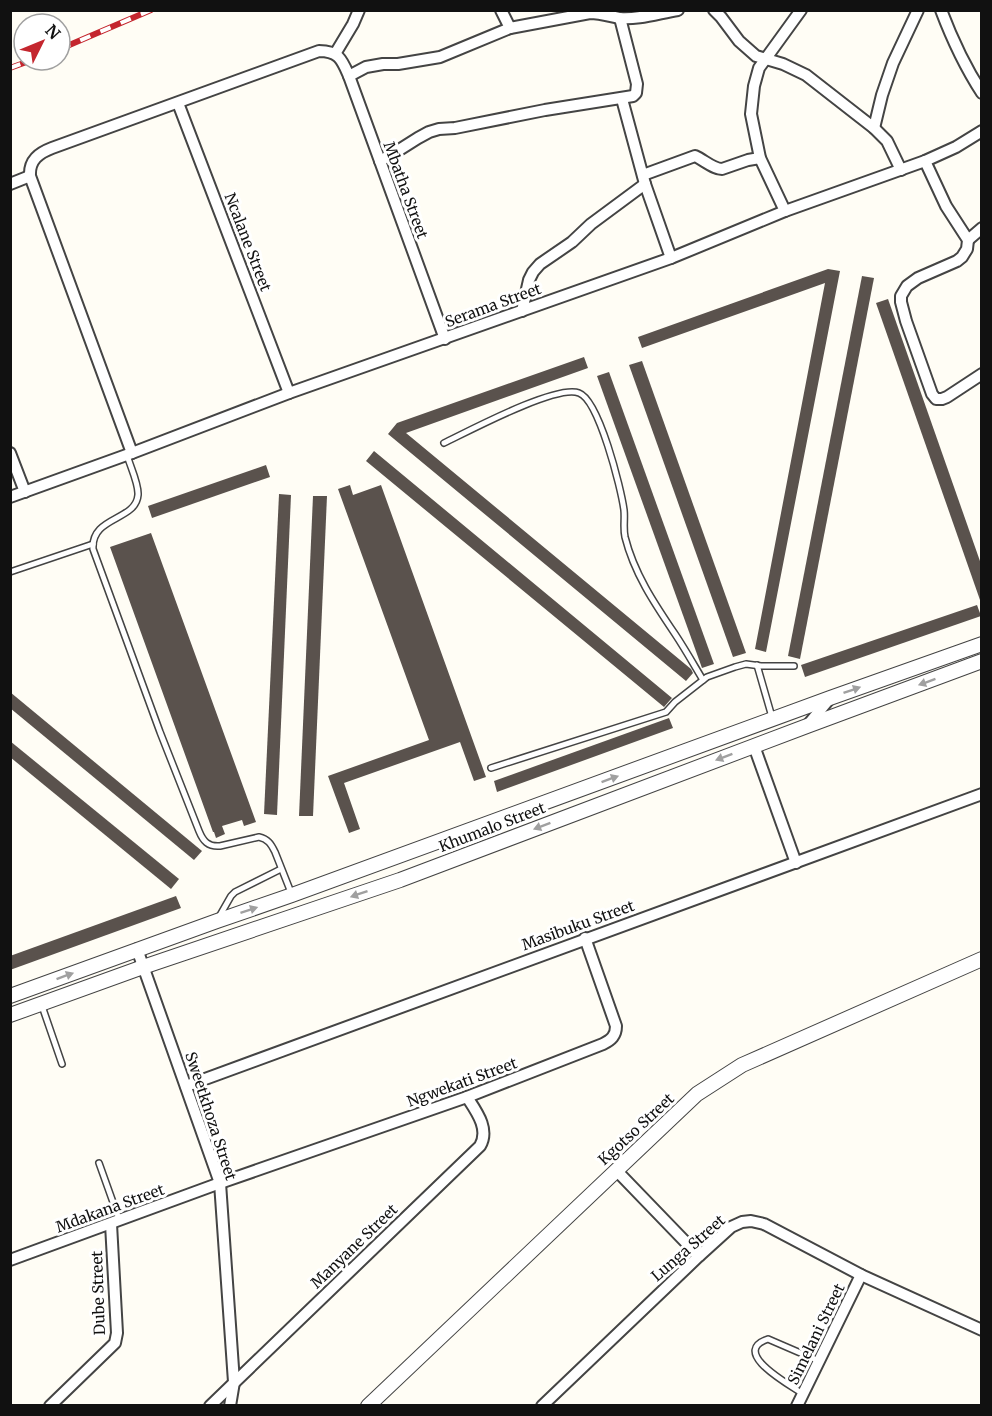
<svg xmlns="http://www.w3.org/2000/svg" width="992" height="1416" font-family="Merriweather,serif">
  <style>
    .building { fill: #5a524d }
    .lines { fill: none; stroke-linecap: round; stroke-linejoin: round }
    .service-casing { stroke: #444; stroke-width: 8 }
    .minor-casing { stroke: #444; stroke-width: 14 }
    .tertiary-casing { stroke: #444; stroke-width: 16 }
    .service { stroke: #fff; stroke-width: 5 }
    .minor { stroke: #fff; stroke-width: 10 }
    .tertiary { stroke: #fff; stroke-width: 14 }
    .rail-casing { stroke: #c4262e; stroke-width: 6 }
    .rail { stroke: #fff; stroke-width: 4; stroke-dasharray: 11; stroke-linecap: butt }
    .oneway { fill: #a0a0a0 }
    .labels { text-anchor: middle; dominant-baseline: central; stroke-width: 6; stroke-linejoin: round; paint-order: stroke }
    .street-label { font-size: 15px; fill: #111; stroke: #fff }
  </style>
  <rect width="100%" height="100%" fill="#fffdf5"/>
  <g class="building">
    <path d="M828 269 840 271 766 652 755 649 825 283 642 348 638 337Z"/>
    <path d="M862 276 874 278 800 659 788 656Z"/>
    <path d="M888 299 981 564V599L980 600 876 303Z"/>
    <path d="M584 357 588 368 406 433 691 669 693 673 686 681 388 434 397 423Z"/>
    <path d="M642 361 746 653 733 657 629 365Z"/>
    <path d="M609 372 714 664 702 668 597 376Z"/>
    <path d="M374 451 672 698 671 699 664 707 366 461Z"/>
    <path d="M266 465 270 477 152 518 148 506Z"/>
    <path d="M350 485 353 495 381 485 486 777 474 781 460 742 344 783 360 829 349 833 328 776 429 740 338 489Z"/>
    <path d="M279 494 291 495 277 815 264 814Z"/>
    <path d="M313 496H327L313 816H299Z"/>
    <path d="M151 533 256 822 244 826 242 820 222 826 225 834 216 838 214 832H213L110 547Z"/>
    <path d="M977 605 981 616 805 677 801 665Z"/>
    <path d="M10 692 202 851 194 860 10 708Z"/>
    <path d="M669 718 673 728 497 792 494 781Z"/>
    <path d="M10 741 179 879 171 889 10 757Z"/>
    <path d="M176 896 181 908 10 970V956Z"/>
  </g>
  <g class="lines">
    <g class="service-casing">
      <g id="service">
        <path d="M444 443C469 431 557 384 579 393 599 400 621 488 624 510 625 519 623 528 625 537 634 573 654 603 675 634 685 649 694 665 703 680"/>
        <path d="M127 455C130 466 139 484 138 495 136 521 91 516 93 549L160 732 199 831C203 841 208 847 220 846L259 837C268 839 271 844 275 852L292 895"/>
        <path d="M10 572 93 544"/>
        <path d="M757 665 772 717"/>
        <path d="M491 768 666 712 675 702 707 677 735 667 746 664 761 666H794"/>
        <path d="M219 917 231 896 235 892 281 869"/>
        <path d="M42 1006 62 1064"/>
        <path d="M99 1163 119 1219"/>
        <path d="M803 1394C790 1385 729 1352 768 1339L819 1361"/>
      </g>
    </g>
    <g class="minor-casing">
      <g id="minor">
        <path d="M501 10 510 28"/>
        <path d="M714 10 721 17 739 41 756 56 783 64 806 75 874 128 887 141 901 170"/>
        <path d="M941 10C952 39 965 67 982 93"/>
        <path d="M335 54 353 24 359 10"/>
        <path d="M349 76 366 67 383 64H398L440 57 510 28 590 13C600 13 609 16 619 18 638 20 659 13 678 10"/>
        <path d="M622 99 645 184 671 258"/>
        <path d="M178 103 289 393"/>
        <path d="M874 128 882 95 893 63 918 10"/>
        <path d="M380 161 399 150 418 138 429 132 439 129 455 128 545 110 633 96 636 93 637 84 620 18"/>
        <path d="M925 161 946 206 968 240 967 249 962 257 957 261 918 278 907 286 901 296V302L906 321 932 394 936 399H942L947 397 982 374"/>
        <path d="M643 175 695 156C704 160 713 169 722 169L748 160 760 158"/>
        <path d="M10 184 30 176"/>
        <path d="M785 211 760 158 751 114 754 86 759 68 801 10"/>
        <path d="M968 240 982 228"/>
        <path d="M522 311 529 280 533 272 540 264 572 242 591 224 645 184"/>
        <path d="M10 453 25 492"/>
        <path d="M132 453 30 176C29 160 39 153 52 148L319 51C339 51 342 60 349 76L445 339"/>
        <path d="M10 497 132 453 289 393 671 258 785 211 925 161 956 147 982 131"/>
        <path d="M808 725 830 698"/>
        <path d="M754 746 796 863"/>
        <path d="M137 949 220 1183 234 1382 230 1406"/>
        <path d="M186 1086 982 794"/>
        <path d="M616 1170 699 1256"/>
        <path d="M10 1260 220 1183 467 1097 603 1044C611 1040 616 1036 616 1026L585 938"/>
        <path d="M50 1406 115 1343 117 1333 111 1224"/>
        <path d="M210 1406 480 1146C490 1129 476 1111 467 1097"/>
        <path d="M542 1406 699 1256 731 1227 742 1222 751 1221 764 1224 861 1275 982 1330"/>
        <path d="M797 1406 861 1275"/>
      </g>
    </g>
    <g class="tertiary-casing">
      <g id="tertiary">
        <path d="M10 996 217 921 292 895 830 698 982 644"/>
        <path d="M10 1015 143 967 400 880 807 726 982 661"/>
        <path d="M368 1406 697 1094 742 1065 982 959"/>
      </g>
    </g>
    <use href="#service" class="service"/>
    <use href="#minor" class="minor"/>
    <use href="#tertiary" class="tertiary"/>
    <g class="rail-casing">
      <g id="rail">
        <path d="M60 49 151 10"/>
        <path d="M10 68 32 60"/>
      </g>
    </g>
    <use href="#rail" class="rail"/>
  </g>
  <defs><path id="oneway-solid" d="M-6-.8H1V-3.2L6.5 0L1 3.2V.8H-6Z" transform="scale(1.5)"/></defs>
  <g class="oneway">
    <use href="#oneway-solid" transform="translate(927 682) rotate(160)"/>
    <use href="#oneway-solid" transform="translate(852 690) rotate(-19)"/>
    <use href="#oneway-solid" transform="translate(724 757) rotate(159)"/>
    <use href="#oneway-solid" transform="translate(610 779) rotate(-20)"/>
    <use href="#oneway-solid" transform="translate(542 826) rotate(159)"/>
    <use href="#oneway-solid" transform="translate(359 894) rotate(161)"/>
    <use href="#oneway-solid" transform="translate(249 910) rotate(-18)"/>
    <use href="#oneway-solid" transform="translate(65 976) rotate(-20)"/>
  </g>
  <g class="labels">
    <g class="street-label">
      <text transform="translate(406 190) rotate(70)">Mbatha Street</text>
      <text transform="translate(248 242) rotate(69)">Ncalane Street</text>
      <text transform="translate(493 305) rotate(-20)">Serama Street</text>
      <text transform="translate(492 827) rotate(-21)">Khumalo Street</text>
      <text transform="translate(578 925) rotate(-20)">Masibuku Street</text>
      <text transform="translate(462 1082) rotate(-20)">Ngwekati Street</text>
      <text transform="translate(211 1116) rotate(72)">Sweetkhoza Street</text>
      <text transform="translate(636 1129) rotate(-43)">Kgotso Street</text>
      <text transform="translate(110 1208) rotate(-20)">Mdakana Street</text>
      <text transform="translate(354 1246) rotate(-44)">Manyane Street</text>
      <text transform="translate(688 1248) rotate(-41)">Lunga Street</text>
      <text transform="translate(98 1293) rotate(-92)">Dube Street</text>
      <text transform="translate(816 1334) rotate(-64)">Simelani Street</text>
    </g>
  </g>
  <rect width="992" height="1416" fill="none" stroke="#111111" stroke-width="24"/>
  <g transform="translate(42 42) rotate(47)"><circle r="28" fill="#ffffff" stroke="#a0a0a0" stroke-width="1.5"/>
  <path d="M0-4.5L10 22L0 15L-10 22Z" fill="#c4262e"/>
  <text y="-9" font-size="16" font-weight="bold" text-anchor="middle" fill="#111111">N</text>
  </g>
</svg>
